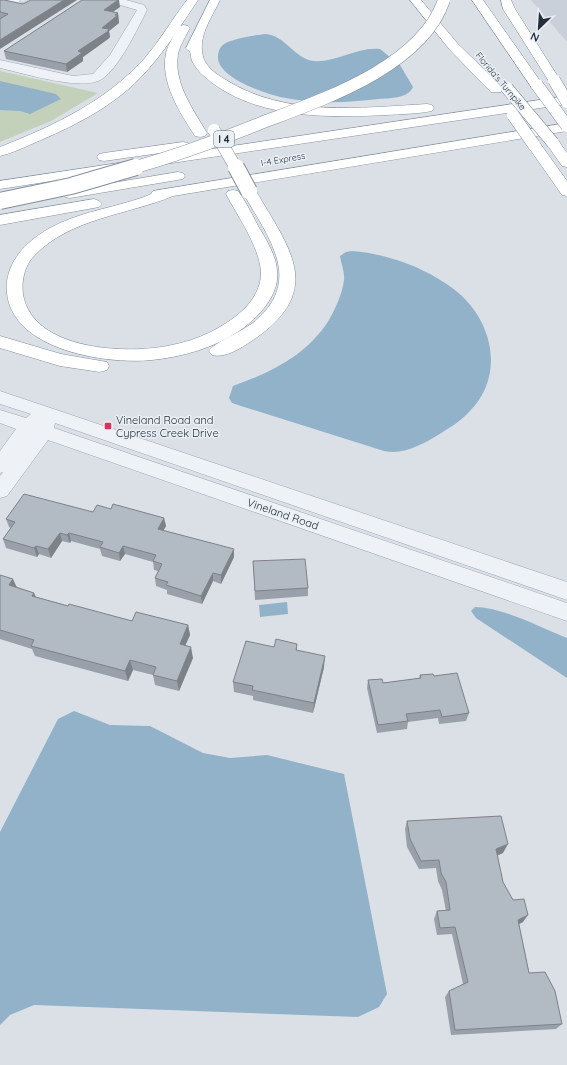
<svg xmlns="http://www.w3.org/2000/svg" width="567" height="1065" font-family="Quicksand,sans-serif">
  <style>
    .built { fill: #c9d0d9 }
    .green { fill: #c3d1bb }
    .water { fill: #92b2ca }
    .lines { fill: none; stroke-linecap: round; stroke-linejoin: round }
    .minor-casing { stroke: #a0a7b1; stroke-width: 1 }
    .highway-casing { stroke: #818f9e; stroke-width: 1 }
    .minor { fill: #eef1f5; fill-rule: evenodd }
    .highway { fill: #fff; fill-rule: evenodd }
    .highway-bridge-far1-casing { stroke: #818f9e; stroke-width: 13; stroke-linecap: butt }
    .highway-bridge-casing { stroke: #818f9e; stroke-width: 18; stroke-linecap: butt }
    .highway-bridge-far1 { stroke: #fff; stroke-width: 12 }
    .highway-bridge { stroke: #fff; stroke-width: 16 }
    .wall { fill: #99a0a9 }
    .shaded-wall { fill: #7d8289 }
    .building { fill: #b2bac4; stroke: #7d8289 }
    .poi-dot { fill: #d8335a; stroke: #eaeff4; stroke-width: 1.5 }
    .labels { text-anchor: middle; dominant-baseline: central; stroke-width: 3; stroke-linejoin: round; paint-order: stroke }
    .far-street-label { font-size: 9px; fill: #242f3e; stroke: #eaeff4 }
    .shield { fill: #eaeff4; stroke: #5f6975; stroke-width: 1 }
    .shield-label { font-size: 10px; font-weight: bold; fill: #242f3e }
    .poi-label { font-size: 11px; fill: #242f3e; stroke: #eaeff4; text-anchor: start }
    .street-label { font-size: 11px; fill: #242f3e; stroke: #eaeff4 }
  </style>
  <rect width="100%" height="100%" fill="#dbe0e7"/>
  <path class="built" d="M531 0H567V42Z"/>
  <path class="green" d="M0 71 98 93 51 121 0 142Z"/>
  <g class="water">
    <path d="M265 34C285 35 294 58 313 61 336 63 358 46 380 49L400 65 413 87C408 99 389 98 378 99 345 103 313 104 280 97 264 93 215 77 218 55 219 50 220 47 224 44 232 39 256 35 265 34Z"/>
    <path d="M0 81 56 94 61 99 30 114 20 111 0 110Z"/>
    <path d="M352 251C390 254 433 270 462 296 495 328 503 378 469 412 460 422 449 428 438 435 421 445 404 455 384 451L241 406 232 403 229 398 233 386C272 372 307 355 329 320 336 307 342 295 344 280 345 272 341 264 340 256L346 252Z"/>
    <path d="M287 602 288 614 260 617 259 605Z"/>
    <path d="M475 607C502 607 542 628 567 638V678L476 618 471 611Z"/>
    <path d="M74 711 110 725 150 726 203 753 230 758 267 755 344 774 387 994 379 1007 358 1017 34 1005 10 1015 0 1025V832L58 719Z"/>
  </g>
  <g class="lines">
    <g class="minor-casing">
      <g id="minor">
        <path d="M8 0H20L19 2 24 3 29 0H42L41 2 25 9 6 5 5 3Z"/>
        <path d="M109 0H126L144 5 147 10C138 28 119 68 102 79 83 92 23 73 0 68V60L73 76 93 74 110 55 137 10 110 2Z"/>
        <path d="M0 391 567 582V600L55 423 54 428 567 603V621L48 440 7 496 0 498V476L3 472 0 473V451L16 429 0 423V410L26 418 31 414 0 404Z"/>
      </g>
    </g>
    <g class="highway-casing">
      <g id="highway">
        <path d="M187 0H198C181 25 162 56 140 78 111 108 72 127 34 143 23 148 12 153 0 156V147C53 126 105 102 144 59 160 41 172 19 187 0Z"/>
        <path d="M210 0H220C213 15 200 33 202 51 203 65 214 73 226 80 285 117 360 108 427 104L432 105 434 108 432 111C417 114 401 114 386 115 327 118 253 119 205 77 200 73 195 67 192 61 191 58 191 54 190 52 189 50 187 50 186 48Z"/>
        <path d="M410 0H421L458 44 501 86 502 89 501 92H491L450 50Z"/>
        <path d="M472 0H483L543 85 542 88H532Z"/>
        <path d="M501 0H511L515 9 560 80 558 83H550L503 9Z"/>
        <path d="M184 25 188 26 190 28C186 35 182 42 179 50 171 80 193 109 207 133L205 136 200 137 195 136C180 113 160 82 166 53 168 44 174 36 178 28L180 26Z"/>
        <path d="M567 96V104L165 164 160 163 158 160 160 157 165 156Z"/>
        <path d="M567 123V131L173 196C127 215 71 218 35 255 25 264 21 281 23 294 32 351 129 355 172 345 198 340 223 328 242 311 253 301 262 286 261 271 258 244 238 217 226 194L228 191 233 190 238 191C246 202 252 214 258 226 266 239 276 255 277 271 280 295 258 318 239 331 214 348 182 357 152 360 105 365 0 349 7 281 11 256 29 240 50 228 79 212 113 208 144 197L151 194 153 191Z"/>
        <path d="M553 139 558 140 567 153V167L562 166 546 143 548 140Z"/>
        <path d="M534 141 539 142 567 181V196L562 195 527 145 529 142Z"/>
        <path d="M183 142 188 143 190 146 188 149 104 161 99 160 97 157 99 154 104 153Z"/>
        <path d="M125 162 130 163 132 166 130 169 0 189V181Z"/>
        <path d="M178 172 183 173 185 176 183 179 70 198 65 197 63 194 65 191 70 190Z"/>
        <path d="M249 187 254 188 256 191C289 248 325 289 256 338 244 346 226 359 212 355L209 351C214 343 240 332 250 325 307 282 268 238 242 191L244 188Z"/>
        <path d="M94 199 99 201 102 204 99 207 0 225V215Z"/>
        <path d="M0 336 61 354 107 362 109 366 107 370 100 372 60 366 0 348Z"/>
      </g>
    </g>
    <use href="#minor" class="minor"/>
    <use href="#highway" class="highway"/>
    <g class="highway-bridge-far1-casing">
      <g id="highway-bridge-far1">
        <path d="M554 80 567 102"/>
        <path d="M537 85 567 126"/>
        <path d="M507 88 553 143"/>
        <path d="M513 115 534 145"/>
        <path d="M214 130 236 168"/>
        <path d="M132 168C176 156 219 140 261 123 321 100 422 67 444 0"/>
      </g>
    </g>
    <g class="highway-bridge-casing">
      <g id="highway-bridge">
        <path d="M236 167 249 191"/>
        <path d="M0 201 71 186 136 167"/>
      </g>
    </g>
    <use href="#highway-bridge-far1" class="highway-bridge-far1"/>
    <use href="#highway-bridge" class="highway-bridge"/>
  </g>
  <g class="wall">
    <path d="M0 0 23 4 0 49Z"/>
    <path d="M120 7 113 12 118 13 119 23 109 31 110 37 108 39 83 57V61L67 72 6 59 4 51Z"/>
    <path d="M111 509 164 518 166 526 163 531 234 557 221 584 213 581 202 604 167 594V590L156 586 155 578 158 571 154 570 153 562 125 554 120 561 102 556 100 549 71 541 70 543 62 541 51 558 39 554 37 557 6 548 3 539 11 528 9 527 6 519 93 512Z"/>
    <path d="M253 561 308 588V596L255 600Z"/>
    <path d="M0 575 17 587 34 593 36 597 68 606 132 621 188 625 190 635 185 646 193 658 179 691 155 685 153 675 133 670 128 681 35 656 32 649 0 639Z"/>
    <path d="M297 644V651L324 667 313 713 253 700V696L234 692 233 682 274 647Z"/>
    <path d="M420 675 434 676 469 713 466 721 439 724 438 718 408 722 407 729 377 733 367 688 368 680 383 683 419 679Z"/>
    <path d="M407 821 503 853 497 855 503 882 523 922 519 924 529 973 562 1024 556 1029 451 1035 445 997 449 991 463 984 452 934 437 935 434 919 437 911H446L442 890 438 881 436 868 419 869 407 847 405 829Z"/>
  </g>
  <g class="shaded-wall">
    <path d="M64 0H77L0 49V40Z"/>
    <path d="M118 0H119L120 7 105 17 104 10Z"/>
    <path d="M118 13 119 23 109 31 110 37 108 39 83 57V61L67 72 66 64 115 15Z"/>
    <path d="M164 518 166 526 159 538 158 529Z"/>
    <path d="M60 533 62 541 51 558 48 549Z"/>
    <path d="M69 533 71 541 70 543 67 535Z"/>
    <path d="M36 546 39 554 37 557 34 548Z"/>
    <path d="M123 546 125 554 120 561 119 553Z"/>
    <path d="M234 549V557L221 584V575Z"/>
    <path d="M213 573V581L202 604 201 596Z"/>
    <path d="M13 579 18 590 9 585Z"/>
    <path d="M34 593 38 603 32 596Z"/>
    <path d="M188 625 190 635 181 655 180 644Z"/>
    <path d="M191 647 193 658 179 691 177 681Z"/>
    <path d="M325 656 324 667 313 713 314 703Z"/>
    <path d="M130 660 133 670 128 681 125 671Z"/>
    <path d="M508 844 503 853 492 858 496 849Z"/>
    <path d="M528 915 523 922 513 927 518 920Z"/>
  </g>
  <g class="building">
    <path d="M0 0H4L23 4 31 0H64L0 40V19L8 14 0 12Z"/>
    <path d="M82 0H118L104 10 118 13 115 15H118L102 28 109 29 107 32 78 51 82 53 66 64 4 51Z"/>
    <path d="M24 494 93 512 97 505 111 509 113 504 164 518 158 529 234 549 221 575 213 573 201 596 166 585 168 582 155 578 162 564 153 561 156 555 123 546 119 553 100 547 103 542 69 533 67 535 60 533 48 549 36 546 34 548 3 539 15 522 6 519Z"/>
    <path d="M305 559 308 588 255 591 253 561Z"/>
    <path d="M0 575 13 579 9 585 34 593 32 596 68 606 69 604 132 621 136 612 188 625 180 644 191 647 177 681 153 675 156 667 130 660 125 671 31 646 34 640 0 630Z"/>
    <path d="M276 639 297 644 296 650 325 656 314 703 252 690 253 686 233 682 246 641 274 647Z"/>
    <path d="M457 673 469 713 442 717 440 710 406 714 408 721 378 725 368 680 382 679 383 683 421 678 420 675 433 674 434 676Z"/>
    <path d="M501 816 508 844 496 849 503 882 513 900 524 899 528 915 518 920 529 973 545 972 555 991 562 1024 455 1030 449 991 468 982 455 927 440 928 437 911 450 910 446 882 441 873 439 860 421 861 410 839 407 821Z"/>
  </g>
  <rect class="poi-dot" x="104" y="422" width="8" height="8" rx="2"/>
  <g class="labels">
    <g class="far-street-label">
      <text transform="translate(501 81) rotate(50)">Florida's Turnpike</text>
      <text transform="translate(283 159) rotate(-10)">I-4 Express</text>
    </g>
    <rect class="shield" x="214" y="131" width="20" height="16" rx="3"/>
    <g class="shield-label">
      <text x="224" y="139">I 4</text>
    </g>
    <g class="poi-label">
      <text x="116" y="420">Vineland Road and<tspan x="116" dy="13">Cypress Creek Drive</tspan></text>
    </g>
    <g class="street-label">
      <text transform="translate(283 514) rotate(19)">Vineland Road</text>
    </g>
  </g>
  <g transform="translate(539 28) rotate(205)" stroke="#eaeff4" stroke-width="3" paint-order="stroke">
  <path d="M0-3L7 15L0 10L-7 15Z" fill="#242f3e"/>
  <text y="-6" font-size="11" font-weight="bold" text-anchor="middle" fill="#242f3e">N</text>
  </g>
</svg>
